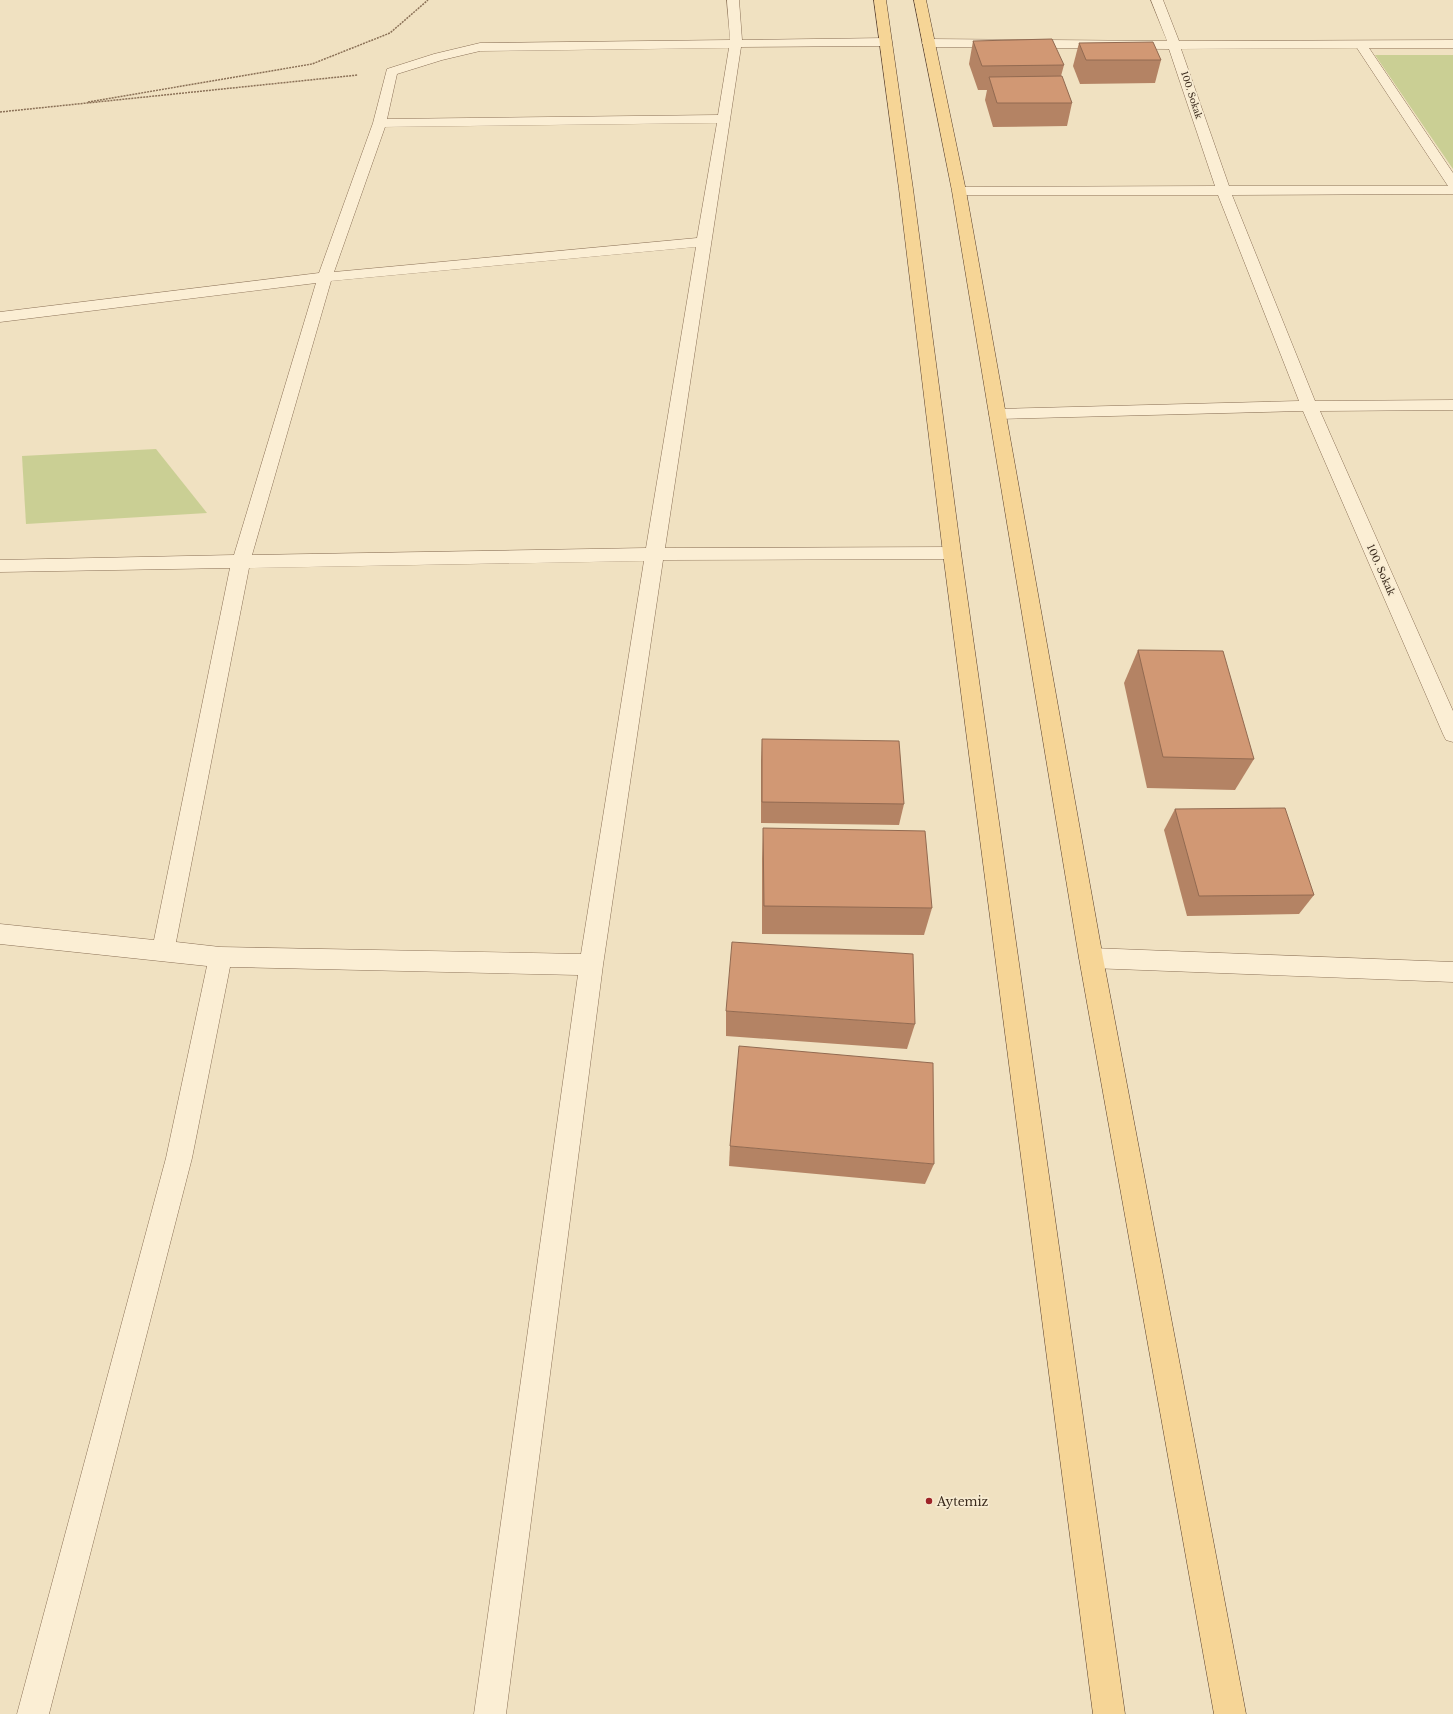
<svg xmlns="http://www.w3.org/2000/svg" width="1453" height="1714" font-family="'Libre Baskerville',serif">
  <style>
    .green { fill: #cacf94 }
    .lines { fill: none; stroke-linecap: round; stroke-linejoin: round }
    .minor-casing { stroke: #8b7157; stroke-width: 1 }
    .major-casing { stroke: #583f2c; stroke-width: 1 }
    .path { stroke: #8b7157; stroke-width: 1.5; stroke-dasharray: 2 1; stroke-linecap: butt }
    .minor { fill: #fbeed4; fill-rule: evenodd }
    .major { fill: #f6d596; fill-rule: evenodd }
    .wall { fill: #b48364 }
    .building { fill: #d19874; stroke: #926a51 }
    .poi-dot { fill: #9e2428; stroke: #f7ebd1; stroke-width: 1.5 }
    .labels { text-anchor: middle; dominant-baseline: central; stroke-width: 3.5; stroke-linejoin: round; paint-order: stroke }
    .far-street-label { font-size: 9px; fill: #3a2a1c; stroke: #f7ebd1 }
    .street-label { font-size: 10px; fill: #3a2a1c; stroke: #f7ebd1 }
    .near-poi-label { font-size: 12px; fill: #3a2a1c; stroke: #f7ebd1; text-anchor: start }
  </style>
  <rect width="100%" height="100%" fill="#f0e1c1"/>
  <g class="green">
    <path d="M1375 55H1453V169Z"/>
    <path d="M156 449 207 513 26 524 22 456Z"/>
  </g>
  <g class="lines">
    <g class="minor-casing">
      <g id="minor">
        <path d="M727 0H739L742 40 886 38 890 39 892 42 890 45 886 46 741 47 665 548 952 547 958 548 961 553 958 558 952 559 663 560 603 965 506 1714H474L578 975 230 967 192 1158 49 1714H17L166 1158 207 966 0 944V924L154 940 230 568 0 572V560L234 555 316 283 0 322V312L319 273 373 123 387 69 434 54 480 43 730 40ZM729 48 718 115 387 119 397 74 442 60 480 51ZM717 123 697 238 334 272 385 127ZM696 247 646 548 252 555 331 281ZM644 561 581 954 220 947 176 942 249 568Z"/>
        <path d="M1151 0H1163L1179 41 1453 40V48H1369L1453 173V194L1232 195 1315 401 1453 400V410L1320 411 1453 711V742L1446 740 1443 734 1303 411 997 419 991 418 989 414 991 410 997 409 1299 401 1218 195H959L954 194 952 191 954 188 959 187 1215 186 1169 49 928 47 924 46 922 43 924 40 928 39 1167 41ZM1357 48 1448 186H1229L1181 49Z"/>
        <path d="M1091 948 1453 962V982L1091 968 1083 965 1079 958 1083 951Z"/>
      </g>
    </g>
    <g class="major-casing">
      <g id="major">
        <path d="M874 0H886L913 189 961 553 1125 1714H1093L943 553 899 189Z"/>
        <path d="M914 0H926L966 191 1103 958 1246 1714H1214L1079 958 952 191Z"/>
      </g>
    </g>
    <g class="path">
      <path d="M88 102 312 64 390 33 428 0"/>
      <path d="M0 112 358 75"/>
    </g>
    <use href="#minor" class="minor"/>
    <use href="#major" class="major"/>
  </g>
  <g class="wall">
    <path d="M973 41 1064 65 1061 76 1072 103 1067 126 993 127 985 100 987 90H978L969 64Z"/>
    <path d="M1079 43 1161 60 1155 83 1080 84 1073 66Z"/>
    <path d="M1138 650 1254 759 1235 790 1147 788 1124 683Z"/>
    <path d="M762 739 904 804 899 825 761 823V760Z"/>
    <path d="M1175 809 1314 895 1299 914 1187 916 1164 830Z"/>
    <path d="M763 828 932 908 924 935 762 934V858Z"/>
    <path d="M726 1011 915 1024 907 1049 726 1036Z"/>
    <path d="M730 1146 934 1164 925 1184 729 1166Z"/>
  </g>
  <g class="building">
    <path d="M1052 39 1064 65 982 66 973 41Z"/>
    <path d="M1153 42 1161 60H1086L1079 43Z"/>
    <path d="M1062 76 1072 103H997L989 77Z"/>
    <path d="M1138 650 1223 651 1254 759 1163 757Z"/>
    <path d="M762 739 899 741 904 804 762 802Z"/>
    <path d="M1285 808 1314 895 1199 896 1175 809Z"/>
    <path d="M763 828 925 831 932 908 764 906Z"/>
    <path d="M732 942 913 954 915 1024 726 1011Z"/>
    <path d="M739 1046 933 1063 934 1164 730 1146Z"/>
  </g>
  <circle class="poi-dot" cx="929" cy="1501" r="4"/>
  <g class="labels">
    <g class="far-street-label">
      <text transform="translate(1192 95) rotate(72)">100. Sokak</text>
    </g>
    <g class="street-label">
      <text transform="translate(1381 570) rotate(66)">100. Sokak</text>
    </g>
    <g class="near-poi-label">
      <text x="937" y="1501">Aytemiz</text>
    </g>
  </g>
</svg>
